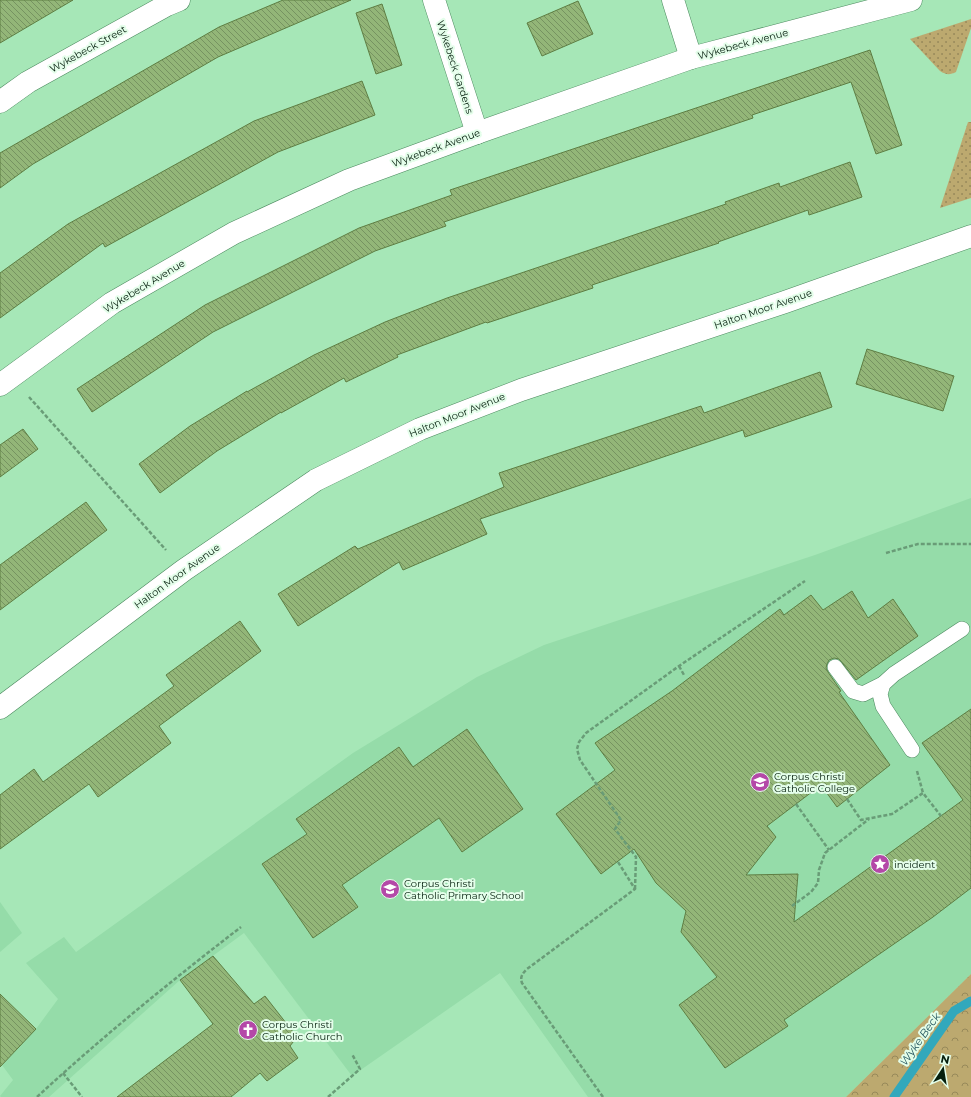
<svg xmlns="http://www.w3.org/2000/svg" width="971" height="1097" font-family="Montserrat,sans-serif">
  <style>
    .built { fill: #95dca9 }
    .grass { fill: url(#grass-dots) }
    .park { fill: url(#park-crowns) }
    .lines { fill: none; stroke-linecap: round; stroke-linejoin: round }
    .stream { stroke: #32a8bc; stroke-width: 9 }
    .building { fill: url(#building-back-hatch); stroke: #5e7e43 }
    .lane-casing { stroke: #4b895e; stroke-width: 16 }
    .street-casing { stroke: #4b895e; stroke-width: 23 }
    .secondary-casing { stroke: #4b895e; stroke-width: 23 }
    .path { stroke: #699c77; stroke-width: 2.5; stroke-dasharray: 4 2; stroke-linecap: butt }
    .lane { stroke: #fff; stroke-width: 15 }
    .street { stroke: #fff; stroke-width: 22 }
    .secondary { stroke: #fff; stroke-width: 22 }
    .labels { text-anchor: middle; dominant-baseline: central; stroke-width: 4; stroke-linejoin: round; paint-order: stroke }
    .street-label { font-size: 10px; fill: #051f0e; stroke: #e4feea }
    .poi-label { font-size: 10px; fill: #051f0e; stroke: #e4feea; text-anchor: start }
    .water-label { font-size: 11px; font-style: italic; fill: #26565f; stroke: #e4feea }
  </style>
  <defs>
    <pattern id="grass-dots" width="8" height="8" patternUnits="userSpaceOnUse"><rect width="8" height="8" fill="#bca96f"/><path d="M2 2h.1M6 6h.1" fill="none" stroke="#97895a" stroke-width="1.8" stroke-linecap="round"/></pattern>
    <pattern id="park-crowns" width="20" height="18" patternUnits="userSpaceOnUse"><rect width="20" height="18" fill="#bca96f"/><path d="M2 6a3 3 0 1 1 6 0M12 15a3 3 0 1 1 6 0" fill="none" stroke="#97895a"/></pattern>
    <pattern id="building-back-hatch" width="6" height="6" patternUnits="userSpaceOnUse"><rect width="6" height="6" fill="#93b678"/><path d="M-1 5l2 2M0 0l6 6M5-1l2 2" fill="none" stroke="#769361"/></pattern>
  </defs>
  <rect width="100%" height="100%" fill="#a6e7b7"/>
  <g class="built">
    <path d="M971 498V974L846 1097H588L500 973 352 1076 244 933 180 980 49 1097H1L0 1096 13 1080 2 1065 36 1029 58 999 26 963 64 937 76 952 353 753 477 677 544 645 815 555Z"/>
    <path d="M0 902 22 933 0 952Z"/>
  </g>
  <g class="grass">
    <path d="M971 19V28L956 72C950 75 946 75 940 71L910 39Z"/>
    <path d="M968 122H971V198L940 208Z"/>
  </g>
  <path class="park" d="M971 974V1097H846Z"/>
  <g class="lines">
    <path class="stream" d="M894 1097 954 1011 971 1001"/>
  </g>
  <g class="building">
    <path d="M0 0H73L0 43Z"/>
    <path d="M283 0H351L218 57 33 164 0 188V153L219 27Z"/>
    <path d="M578 1 593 34 542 56 527 23Z"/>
    <path d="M382 4 402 65 376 74 356 13Z"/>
    <path d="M870 50 902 145 876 154 851 82 752 115 753 118 444 222 446 226 375 251 213 332 92 412 77 389 205 305 359 228 452 195 450 190Z"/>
    <path d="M362 81 375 115 278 152 105 247 103 243 0 318V273L68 224 254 121Z"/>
    <path d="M850 162 862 197 809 215 808 210 718 242 719 243 592 285 593 288 487 323 486 322 397 355 398 357 346 382 344 378 281 413V412L217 451 160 493 139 464 190 426 247 391V392L314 355 385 322 447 298 726 204 725 202 779 183 780 187Z"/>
    <path d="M867 349 954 376 943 411 856 384Z"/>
    <path d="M820 372 832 407 745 437 743 430 480 519 487 534 403 570 399 562 298 626 278 594 355 546 358 549 504 487 499 473 701 406 704 413Z"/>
    <path d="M23 429 38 449 0 477V445Z"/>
    <path d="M86 502 107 530 0 610V565Z"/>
    <path d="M852 591 868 618 893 599 918 636 856 680 839 659 834 658 829 660 827 664 826 668 828 672 841 691 839 692 890 765 837 807 821 785 767 826 776 837 746 875 798 874 794 922 963 800 922 743 971 709V888L933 917 784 1020 788 1026 725 1068 679 1005 717 977 681 932 686 911 656 883 634 849 601 874 556 814 615 770 595 743 672 691 780 609 784 615 811 595 823 610Z"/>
    <path d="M240 621 261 651 159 726 171 743 98 797 89 784 0 849V795L34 769 43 782 174 686 166 675Z"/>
    <path d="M467 729 523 809 462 852 439 818 342 885 358 907 313 938 262 864 307 834 296 819 399 747 413 767Z"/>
    <path d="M213 956 254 1004 265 996 297 1037 290 1046 298 1058 267 1081 260 1073 231 1097H117L213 1024 180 980Z"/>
    <path d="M0 994 36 1029 0 1067Z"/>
  </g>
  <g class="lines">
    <g class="lane-casing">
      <g id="lane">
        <path d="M835 667 853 691 863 694 883 684"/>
        <path d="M912 750 883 706 880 694 883 684 894 674 962 629"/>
      </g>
    </g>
    <g class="street-casing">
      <g id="street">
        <path d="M434 0 477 133"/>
        <path d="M673 0 691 58"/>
        <path d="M0 102 28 82 167 5 179 0"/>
        <path d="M0 385 112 303 234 233 349 180 477 133 691 58 911 0"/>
      </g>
    </g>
    <g class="secondary-casing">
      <path id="secondary" d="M0 708 184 570 316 480 420 429 521 390 785 302 971 236"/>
    </g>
    <g class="path">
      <path d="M29 397 166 550"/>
      <path d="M886 553 918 544H971"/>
      <path d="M679 666 684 675"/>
      <path d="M917 771 923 793"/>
      <path d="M847 799 861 820 892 814 923 793 941 816"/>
      <path d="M796 804 829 850"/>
      <path d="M635 889 636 857 615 829 621 820 580 760 577 749 579 742 586 733 679 666 805 581"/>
      <path d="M792 906 811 892 818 883 819 870 825 853 869 819"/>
      <path d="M63 1073 82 1097"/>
      <path d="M37 1097C102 1037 171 981 241 927"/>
      <path d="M328 1097 360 1069 352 1054"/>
      <path d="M603 1097 522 983C520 977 522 974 527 969L635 889 618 862"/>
    </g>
    <use href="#lane" class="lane"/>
    <use href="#street" class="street"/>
    <use href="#secondary" class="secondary"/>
  </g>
  <defs>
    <g id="school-disc" transform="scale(1)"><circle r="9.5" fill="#b448a8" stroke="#e4feea"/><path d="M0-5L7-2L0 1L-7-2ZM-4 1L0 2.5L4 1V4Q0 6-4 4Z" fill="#fff"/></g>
    <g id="sight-disc" transform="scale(1)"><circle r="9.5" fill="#b448a8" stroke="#e4feea"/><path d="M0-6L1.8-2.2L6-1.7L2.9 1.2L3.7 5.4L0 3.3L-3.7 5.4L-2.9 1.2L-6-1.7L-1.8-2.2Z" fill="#fff"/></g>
    <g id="church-disc" transform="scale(1)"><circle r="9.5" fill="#b448a8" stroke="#e4feea"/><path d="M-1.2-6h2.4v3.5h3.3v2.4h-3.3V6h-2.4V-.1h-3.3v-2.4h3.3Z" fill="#fff"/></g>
  </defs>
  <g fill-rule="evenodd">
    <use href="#school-disc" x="760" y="782"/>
    <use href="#sight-disc" x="880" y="864"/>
    <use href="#school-disc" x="390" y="889"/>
    <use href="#church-disc" x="248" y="1030"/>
  </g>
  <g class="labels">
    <g class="street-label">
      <text transform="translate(743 44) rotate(-15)">Wykebeck Avenue</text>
      <text transform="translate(88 49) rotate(-29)">Wykebeck Street</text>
      <text transform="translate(455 67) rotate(72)">Wykebeck Gardens</text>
      <text transform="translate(436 148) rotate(-20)">Wykebeck Avenue</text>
      <text transform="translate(144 286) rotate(-31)">Wykebeck Avenue</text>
      <text transform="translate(763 309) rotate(-19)">Halton Moor Avenue</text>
      <text transform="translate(457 415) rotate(-22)">Halton Moor Avenue</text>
      <text transform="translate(177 576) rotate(-36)">Halton Moor Avenue</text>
    </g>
    <g class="poi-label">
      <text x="774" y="776">Corpus Christi<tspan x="774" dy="12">Catholic College</tspan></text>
      <text x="894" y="864">incident</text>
      <text x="404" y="883">Corpus Christi<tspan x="404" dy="12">Catholic Primary School</tspan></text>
      <text x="262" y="1024">Corpus Christi<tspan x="262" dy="12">Catholic Church</tspan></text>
    </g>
    <g class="water-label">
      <text transform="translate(920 1039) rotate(-55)">Wyke Beck</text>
    </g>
  </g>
  <g transform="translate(943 1069) rotate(12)" stroke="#e4feea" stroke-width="3" paint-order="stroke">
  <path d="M0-3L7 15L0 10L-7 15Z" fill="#051f0e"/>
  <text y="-6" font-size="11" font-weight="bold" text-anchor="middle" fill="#051f0e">N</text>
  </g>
</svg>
